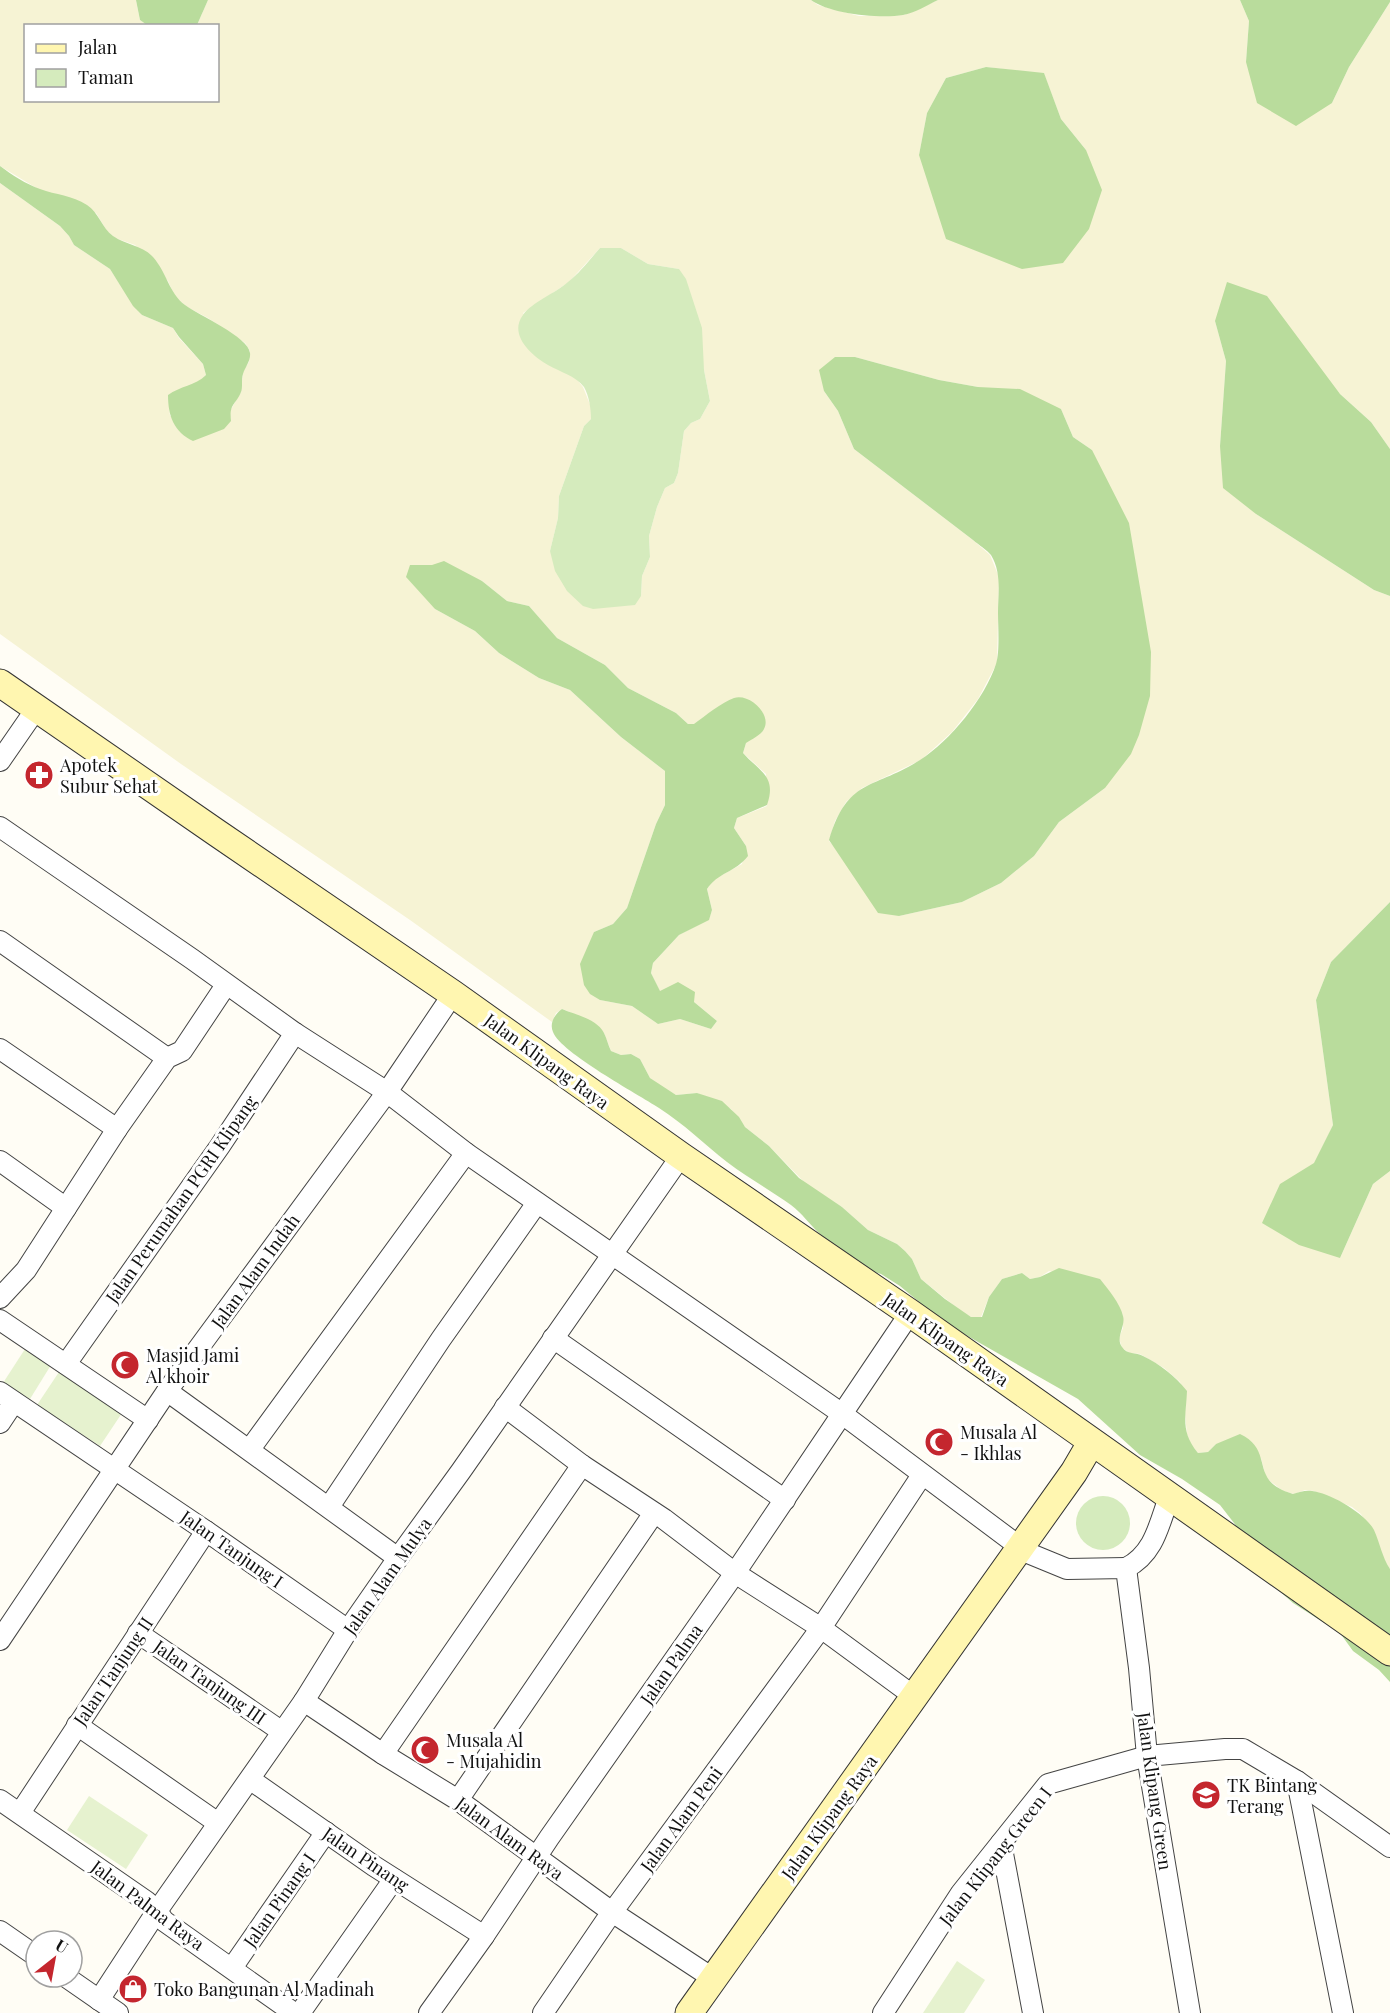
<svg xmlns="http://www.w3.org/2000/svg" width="1390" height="2013" font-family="'Playfair Display',serif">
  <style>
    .farmland { fill: #f6f3d4; fill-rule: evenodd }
    .green { fill: #d5ebbd }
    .forest { fill: #b9dc9c }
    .pitch { fill: #e6f2cf }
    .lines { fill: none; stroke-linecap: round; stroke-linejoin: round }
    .street-casing { stroke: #444; stroke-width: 22 }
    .secondary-casing { stroke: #333; stroke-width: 29 }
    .street { stroke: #fff; stroke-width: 20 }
    .secondary { stroke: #fff6b0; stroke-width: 27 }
    .labels { text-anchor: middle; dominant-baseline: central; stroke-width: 6; stroke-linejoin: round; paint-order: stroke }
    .poi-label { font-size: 18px; fill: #111; stroke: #fff; text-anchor: start }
    .street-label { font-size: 18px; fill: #111; stroke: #fff }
  </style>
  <rect width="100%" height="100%" fill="#fffdf5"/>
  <path class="farmland" d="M0 0H136L140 20 147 25 26 26V100H218V26L197 25 208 0H811L818 5 859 16 904 15 938 0H1240L1249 21 1246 62 1332 103 1349 67 1390 2V449L1371 422 1340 394 1215 321 1226 361 1220 446 1256 514 1374 590 1390 596V902L1331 962 1316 1000 1333 1125 1315 1163 1280 1185 1340 1258 1373 1184 1390 1171V1569L1385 1562 1377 1541 1361 1514 1352 1507 1314 1491 1305 1490 1294 1494 1283 1491 1266 1478 1261 1458 1216 1444 1208 1452 1198 1453 1191 1445 1187 1435 1185 1413 1186 1402 1180 1382 1164 1368 1140 1354 1130 1353 1122 1348 1119 1338 1123 1328V1316L1106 1287 1049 1271 1040 1277 1030 1279 1022 1273 1002 1279 989 1297 981 1317H971L962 1312 921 1279 912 1259 905 1251 897 1244 868 1230 842 1207 807 1185 769 1146 745 1127 731 1109 697 1093 676 1095 666 1090 650 1078 640 1059 631 1054 621 1055 611 1051 604 1033 570 1012 562 1009 556 1013 552 1022 410 920 181 764 0 634V183L60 226 69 236 74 245 110 269 134 306 142 315 173 328 179 338 203 364 206 375 199 382 168 395 170 416 230 411 241 392 243 371 249 362 250 351 245 343 208 318 187 307 175 297 168 281 135 245 115 238 107 231 96 213 38 189 0 166ZM986 67 1044 74 1061 119 1086 150 919 155 927 113 946 78ZM600 248H621L648 264 679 269 704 370 710 401 700 419 691 423 684 431 678 473 674 483 665 488 657 507 649 536 650 557 642 576 641 596 550 551 558 518 559 496 584 426 591 419V407L583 387 523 313 569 282ZM855 357 939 380 978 387 1061 409 1073 437 1092 450 1105 788 1059 822 1034 856 1001 883 962 902 899 916 829 841 835 821 846 802 862 788 921 760 952 732 978 699 997 663 999 577 990 555 973 540 854 449 838 411 824 391ZM410 565H432L482 581 507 601 529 606 557 638 605 665 628 688 676 713 688 724H694L746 743 743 753 766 774 767 806 737 818 734 828 746 846 742 864 713 880 707 889 712 910 709 919 679 935 653 963 651 973 660 992 694 1002 717 1021 711 1029 680 1019 658 1024 632 1006 600 1000 594 932 613 924 627 908 656 824 665 805V771L621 737 570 690 539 678 499 653 475 631 435 609Z"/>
  <g class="green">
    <path d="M600 248H621L648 264 679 269 686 279 702 328 704 370 710 401 700 419 691 423 684 431 678 473 674 483 665 488 657 507 649 536 650 557 642 576 641 596 635 605 593 609 583 606 567 591 555 571 550 551 558 518 559 496 584 426 591 419C591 408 589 396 584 387 576 376 560 372 548 365 532 356 508 335 523 315 532 302 556 293 568 282 580 273 590 259 600 248Z"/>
    <circle cx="1103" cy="1523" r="27"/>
  </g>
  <g class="forest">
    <path d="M136 0H208L197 25H147L140 20Z"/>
    <path d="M811 0H938C927 5 915 13 903 15 880 19 830 14 811 0Z"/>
    <path d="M1240 0H1390V2L1349 67 1332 103 1296 126 1257 103 1246 62 1249 21Z"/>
    <path d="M986 67 1044 73 1061 119 1086 150 1102 190 1089 229 1063 263 1022 269 946 239 919 155 927 113 946 78Z"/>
    <path d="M0 166C12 175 26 184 40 189 56 195 72 195 87 205 99 213 102 228 113 236 126 245 142 245 153 257 167 273 169 293 185 305 198 315 249 337 250 353 251 361 245 367 243 374 241 380 243 387 241 392 236 405 229 403 231 421L224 429 193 441C174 432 168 416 168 395 180 386 195 386 206 375L203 364 179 337 173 328 142 315 133 306 110 269 74 245 69 236 60 226 0 183Z"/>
    <path d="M1227 282 1267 296 1340 394 1371 422 1390 449V596L1374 590 1256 514 1223 488 1220 446 1226 361 1215 321Z"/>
    <path d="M835 357H855L939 380 978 387 1020 389 1061 409 1073 437 1092 450 1129 523 1151 652 1150 696 1139 735 1131 754 1105 788 1059 822 1034 856 1001 883 962 902 899 916 878 913 829 840C848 777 873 790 920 760 950 741 985 698 996 664 1000 651 998 627 998 613 998 594 1002 573 991 555 987 550 979 545 973 540L854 449 838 411 824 391 819 370Z"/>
    <path d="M444 561 482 581 507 601 529 606 557 638 605 665 628 688 676 713 688 724H694C705 716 722 702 734 698 749 693 772 714 764 729 761 735 752 739 746 743L743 753C760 772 777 776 767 805L737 818 734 828 746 846 748 856C736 872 717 873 707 889L712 910 709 920 679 935 653 963 651 973 660 991 678 982 695 992 694 1002 717 1021 711 1029 680 1019 658 1024 632 1006 600 1000 590 994 584 985 580 964 594 932 613 924 627 908 656 824 665 805V771L621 737 570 690 539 678 499 653 475 631 435 609 406 577 410 565H432Z"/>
    <path d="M1390 902V1171L1373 1184 1340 1258 1299 1245 1262 1223 1280 1184 1314 1163 1333 1125 1316 1000 1331 962Z"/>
    <path d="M562 1009C576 1015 597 1019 604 1033 607 1039 608 1045 611 1051L621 1055 631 1054 640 1059 650 1078 676 1095 697 1093 722 1101 739 1117 745 1127 769 1146 799 1178 842 1207 868 1230 897 1244 905 1251 912 1259 921 1279 945 1299 971 1317H982L989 1297 1002 1279 1022 1273 1030 1279 1040 1277 1059 1268 1100 1279C1108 1289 1120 1303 1123 1316 1126 1326 1115 1338 1122 1347 1127 1355 1136 1352 1143 1356 1160 1364 1175 1376 1187 1391 1186 1416 1180 1432 1198 1453L1208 1452 1216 1444 1240 1434C1276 1451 1247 1481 1293 1494 1300 1492 1305 1490 1312 1491 1330 1493 1365 1513 1374 1530 1380 1543 1382 1557 1390 1569V1682L1379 1670 1353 1651 1340 1633 1293 1603 1277 1589 1234 1523 1220 1505 1182 1479 1140 1455 1078 1399 943 1322 900 1286 881 1274 858 1267C848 1252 834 1245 820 1234 810 1225 802 1213 791 1205 770 1190 748 1178 727 1162 704 1144 684 1124 659 1108 638 1094 561 1053 553 1032 549 1023 555 1014 562 1009Z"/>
  </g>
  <g class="pitch">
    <path d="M25 1349 51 1365 30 1399 3 1383Z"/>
    <path d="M59 1372 122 1413 100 1446 37 1405Z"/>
    <path d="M89 1796 148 1835 126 1869 67 1830Z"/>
    <path d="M957 1961 985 1980 964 2013H923Z"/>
  </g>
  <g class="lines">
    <g class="street-casing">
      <g id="street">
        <path d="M0 761 36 709"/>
        <path d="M0 827 192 959 295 1033 387 1092 466 1153 841 1413 1028 1553 1067 1569 1126 1568 1139 1668 1147 1756 1190 2013"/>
        <path d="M0 941 167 1058"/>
        <path d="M0 1049 117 1129"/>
        <path d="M0 1161 66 1208"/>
        <path d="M0 1298 26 1270 117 1129 167 1058 182 1051 226 985"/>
        <path d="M0 1320 148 1420"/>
        <path d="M553 1338 785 1500"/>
        <path d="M66 1364 220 1146 295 1033"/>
        <path d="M167 1391 398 1558"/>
        <path d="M0 1392 206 1531 348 1630"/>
        <path d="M505 1407 582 1465 664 1519 735 1573 821 1628 915 1697"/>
        <path d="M0 1423 14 1402"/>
        <path d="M250 1449 466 1153"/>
        <path d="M329 1507 441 1339 537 1203"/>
        <path d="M1126 1568C1154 1554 1159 1525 1169 1497"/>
        <path d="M138 1633 281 1731"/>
        <path d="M0 1640 167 1391 387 1092 453 994"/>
        <path d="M304 1701 383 1754 458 1800 612 1912 714 1979"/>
        <path d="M77 1725 218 1823"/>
        <path d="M383 1754 582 1465"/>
        <path d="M251 1780 374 1866 484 1936"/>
        <path d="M1297 1781 1343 2013"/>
        <path d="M0 1800 146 1901 157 1911 164 1921 294 2013"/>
        <path d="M458 1800 654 1513"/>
        <path d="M20 1813 206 1531"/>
        <path d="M1001 1843 1033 2013"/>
        <path d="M0 1931 36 1956"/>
        <path d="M232 1968 326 1832"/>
        <path d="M66 1977 118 2013"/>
        <path d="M99 2000 157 1911 304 1701 348 1630 398 1558 461 1471 681 1156"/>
        <path d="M300 2013 394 1879"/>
        <path d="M429 2013 484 1936 549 1838 735 1573 910 1313"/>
        <path d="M543 2013 605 1922 821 1628 922 1475"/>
        <path d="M883 2013 961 1893 1048 1784 1147 1756 1225 1749H1243L1297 1781 1390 1847"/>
      </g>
    </g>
    <g class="secondary-casing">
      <g id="secondary">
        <path d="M0 683 217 833 453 994 681 1156 910 1313 1390 1652"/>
        <path d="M689 2013 1074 1472 1091 1443"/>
      </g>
    </g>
    <use href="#street" class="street"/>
    <use href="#secondary" class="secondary"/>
  </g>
  <defs>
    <g id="pharmacy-disc" transform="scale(1.5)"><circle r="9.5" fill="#c4262e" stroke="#fff"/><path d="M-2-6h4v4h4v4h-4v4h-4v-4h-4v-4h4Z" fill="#fff"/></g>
    <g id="mosque-disc" transform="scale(1.5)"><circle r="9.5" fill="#c4262e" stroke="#fff"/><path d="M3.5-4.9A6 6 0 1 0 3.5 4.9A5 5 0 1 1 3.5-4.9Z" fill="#fff"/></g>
    <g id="school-disc" transform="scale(1.5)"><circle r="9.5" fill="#c4262e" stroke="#fff"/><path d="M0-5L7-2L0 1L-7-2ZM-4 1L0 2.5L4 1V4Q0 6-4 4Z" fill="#fff"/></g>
    <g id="shop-disc" transform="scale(1.5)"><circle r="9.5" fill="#c4262e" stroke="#fff"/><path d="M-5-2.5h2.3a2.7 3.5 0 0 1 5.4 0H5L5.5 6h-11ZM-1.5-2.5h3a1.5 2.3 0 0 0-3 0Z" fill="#fff"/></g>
  </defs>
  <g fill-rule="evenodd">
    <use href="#pharmacy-disc" x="39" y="775"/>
    <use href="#mosque-disc" x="125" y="1365"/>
    <use href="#mosque-disc" x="939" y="1442"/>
    <use href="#mosque-disc" x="425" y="1750"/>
    <use href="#school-disc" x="1206" y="1795"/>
    <use href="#shop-disc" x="133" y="1989"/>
  </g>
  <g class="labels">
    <g class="poi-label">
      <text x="60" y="765">Apotek<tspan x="60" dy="21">Subur Sehat</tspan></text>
      <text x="146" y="1355">Masjid Jami<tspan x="146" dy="21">Al khoir</tspan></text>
      <text x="960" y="1432">Musala Al<tspan x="960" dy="21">- Ikhlas</tspan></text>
      <text x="446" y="1740">Musala Al<tspan x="446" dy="21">- Mujahidin</tspan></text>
      <text x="1227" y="1785">TK Bintang<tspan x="1227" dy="21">Terang</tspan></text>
      <text x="154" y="1989">Toko Bangunan Al Madinah</text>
    </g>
    <g class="street-label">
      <text transform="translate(547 1061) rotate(36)">Jalan Klipang Raya</text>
      <text transform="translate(181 1199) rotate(-55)">Jalan Perumahan PGRI Klipang</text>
      <text transform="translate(255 1271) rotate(-54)">Jalan Alam Indah</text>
      <text transform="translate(946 1339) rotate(35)">Jalan Klipang Raya</text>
      <text transform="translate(232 1549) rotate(35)">Jalan Tanjung I</text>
      <text transform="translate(387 1576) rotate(-55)">Jalan Alam Mulya</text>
      <text transform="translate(671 1664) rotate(-55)">Jalan Palma</text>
      <text transform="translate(113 1671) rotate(-56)">Jalan Tanjung II</text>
      <text transform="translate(210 1682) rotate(35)">Jalan Tanjung III</text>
      <text transform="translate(1155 1791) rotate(82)">Jalan Klipang Green</text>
      <text transform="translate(829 1817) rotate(-54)">Jalan Klipang Raya</text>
      <text transform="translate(681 1819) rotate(-54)">Jalan Alam Peni</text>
      <text transform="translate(510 1838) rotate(36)">Jalan Alam Raya</text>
      <text transform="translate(995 1856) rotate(-52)">Jalan Klipang Green I</text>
      <text transform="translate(366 1859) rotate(34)">Jalan Pinang</text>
      <text transform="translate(279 1900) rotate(-55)">Jalan Pinang I</text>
      <text transform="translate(148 1905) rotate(37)">Jalan Palma Raya</text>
    </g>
  </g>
  <rect x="24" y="24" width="195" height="78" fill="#ffffff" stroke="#a0a0a0" stroke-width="1.5"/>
  <rect x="36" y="44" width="30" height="9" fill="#fff6b0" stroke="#a0a0a0" stroke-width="1.5"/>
  <text x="78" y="54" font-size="18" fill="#111111">Jalan</text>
  <rect x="36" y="69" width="30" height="18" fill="#d5ebbd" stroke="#a0a0a0" stroke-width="1.5"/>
  <text x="78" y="84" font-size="18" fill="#111111">Taman</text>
  <g transform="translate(54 1959) rotate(31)"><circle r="28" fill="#ffffff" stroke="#a0a0a0" stroke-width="1.5"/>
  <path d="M0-4.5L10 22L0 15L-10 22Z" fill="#c4262e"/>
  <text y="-9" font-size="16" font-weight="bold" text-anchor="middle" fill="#111111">U</text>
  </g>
</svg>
